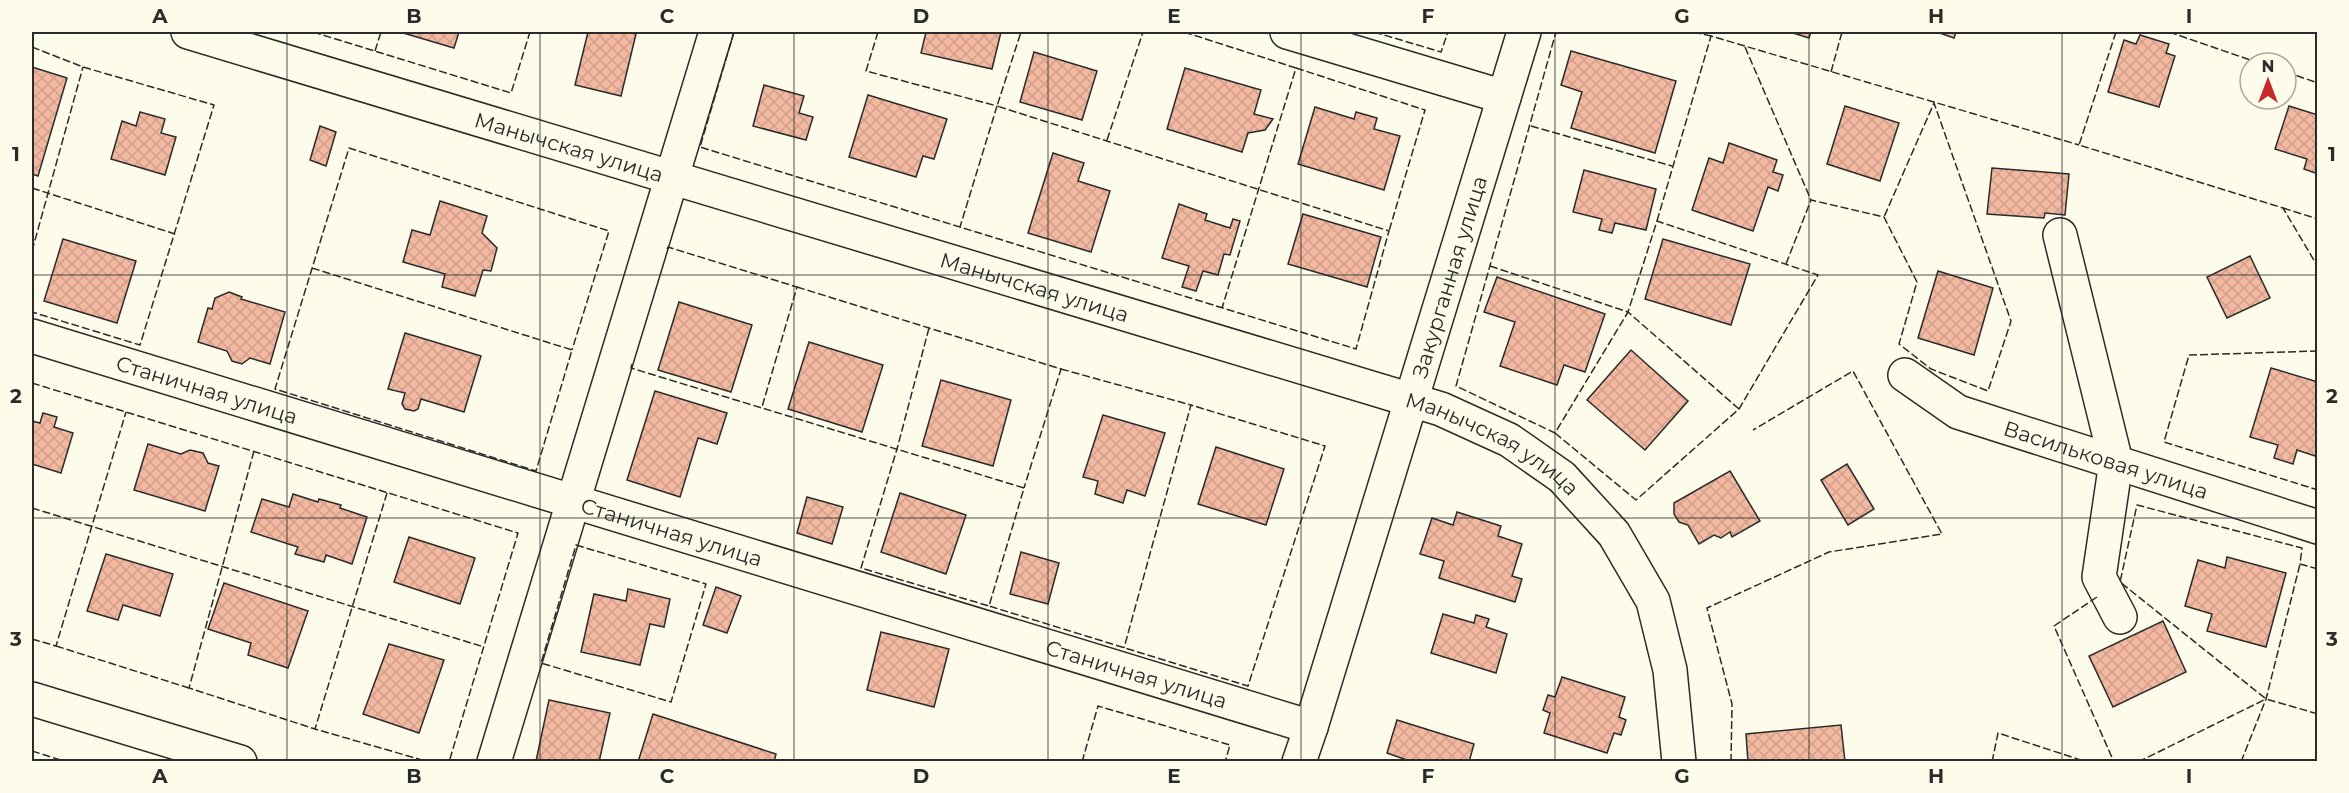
<svg xmlns="http://www.w3.org/2000/svg" width="2349" height="793" font-family="Montserrat,sans-serif">
  <style>
    .building { fill: url(#building-cross-hatch); stroke: #2b2b2b; stroke-width: 1.5 }
    .lines { fill: none; stroke-linecap: round; stroke-linejoin: round }
    .minor-casing { stroke: #2b2b2b; stroke-width: 36 }
    .minor { stroke: #fdfbea; stroke-width: 33 }
    .fence { stroke: #2b2b2b; stroke-width: 1.5; stroke-dasharray: 8 3; stroke-linecap: butt }
    .grid { fill: none; stroke: #2b2b2b; stroke-width: 1.5; stroke-opacity: 0.55 }
    .labels { text-anchor: middle; dominant-baseline: central; stroke-width: 4.5; stroke-linejoin: round; paint-order: stroke }
    .street-label { font-size: 21px; fill: #2b2b2b; stroke: #fdfbea }
    .neatline { fill: none; stroke: #2b2b2b; stroke-width: 2 }
    .grid-label { font-size: 20px; text-anchor: middle; font-weight: bold; fill: #2b2b2b }
  </style>
  <defs>
    <pattern id="building-cross-hatch" width="8" height="8" patternUnits="userSpaceOnUse" patternTransform="scale(1.5)"><rect width="8" height="8" fill="#f2b8a0"/><path d="M0 0l8 8M0 8l8-8" fill="none" stroke="#d09e8a"/></pattern>
  </defs>
  <rect width="100%" height="100%" fill="#fdfbea"/>
  <g class="building">
    <path d="M400 32H459L454 48Z"/>
    <path d="M588 32H628L636 34 621 96 575 85Z"/>
    <path d="M926 32H1001L992 69 921 53Z"/>
    <path d="M1790 32H1811L1809 38Z"/>
    <path d="M1937 32H1956L1954 38Z"/>
    <path d="M2140 35 2169 44 2166 53 2175 56 2159 107 2108 92 2124 40 2136 44Z"/>
    <path d="M1571 51 1676 81 1655 153 1571 128 1582 92 1561 85Z"/>
    <path d="M1034 52 1097 71 1082 120 1020 102Z"/>
    <path d="M32 67 67 78 38 176 32 174Z"/>
    <path d="M1185 68 1261 90 1254 114 1273 119 1265 130 1248 133 1242 152 1167 129Z"/>
    <path d="M764 85 804 96 799 113 813 117 806 140 753 126Z"/>
    <path d="M868 95 947 119 934 159 923 156 916 177 849 157Z"/>
    <path d="M1845 106 1899 123 1880 181 1827 164Z"/>
    <path d="M2289 106 2318 115V174L2304 169 2307 159 2275 149Z"/>
    <path d="M1315 107 1354 119 1356 112 1377 118 1374 129 1400 136 1384 190 1298 164Z"/>
    <path d="M140 112 165 119 161 133 176 137 165 175 111 159 122 121 136 126Z"/>
    <path d="M320 126 336 132 326 166 310 160Z"/>
    <path d="M1729 143 1777 160 1773 172 1783 175 1778 191 1768 187 1753 231 1692 210 1709 158 1723 163Z"/>
    <path d="M1053 153 1084 163 1078 181 1110 191 1091 252 1028 233Z"/>
    <path d="M1992 168 2069 174 2065 215 2045 213 2044 218 1987 214Z"/>
    <path d="M1584 170 1656 189 1646 230 1615 223 1612 233 1599 230 1602 219 1573 212Z"/>
    <path d="M440 201 487 216 482 233 497 248 491 271 483 270 475 296 442 287 445 274 403 262 412 230 430 235Z"/>
    <path d="M1179 204 1207 214 1205 220 1230 228 1233 219 1240 221 1230 255 1224 254 1218 275 1203 271 1196 291 1182 287 1189 266 1162 258Z"/>
    <path d="M1303 214 1381 237 1367 287 1288 264Z"/>
    <path d="M63 239 136 261 117 323 44 301Z"/>
    <path d="M1663 239 1750 264 1731 325 1645 299Z"/>
    <path d="M2250 256 2270 298 2227 318 2207 277Z"/>
    <path d="M1938 271 1993 288 1974 355 1918 338Z"/>
    <path d="M1497 277 1605 314 1585 372 1564 365 1557 385 1500 366 1515 322 1484 312Z"/>
    <path d="M229 292 242 297 241 299 285 312 270 364 250 358 242 364 232 361 227 351 198 342 208 308 212 309 215 298Z"/>
    <path d="M679 302 752 325 731 392 658 370Z"/>
    <path d="M405 333 481 356 464 412 421 399 418 409 414 411 405 409 402 404 405 393 388 389Z"/>
    <path d="M809 342 883 365 862 432 788 409Z"/>
    <path d="M1631 350 1688 401 1645 450 1587 400Z"/>
    <path d="M2271 368 2318 382V457L2297 450 2293 464 2274 458 2278 445 2250 437Z"/>
    <path d="M941 380 1011 400 993 466 922 446Z"/>
    <path d="M655 391 727 413 717 444 698 438 680 497 627 480Z"/>
    <path d="M43 413 57 417 54 427 73 433 61 473 32 464V421L40 423Z"/>
    <path d="M1103 415 1165 433 1145 496 1127 490 1123 503 1095 494 1098 481 1083 477Z"/>
    <path d="M148 444 181 454 190 450 203 453 208 463 219 466 205 511 134 490Z"/>
    <path d="M1216 447 1284 469 1266 525 1198 504Z"/>
    <path d="M1847 464 1874 509 1848 525 1821 480Z"/>
    <path d="M1730 471 1760 521 1732 537 1730 532 1721 538 1714 535 1699 544 1688 525 1679 522 1674 514V503Z"/>
    <path d="M900 493 966 515 946 574 881 552Z"/>
    <path d="M293 494 318 502 319 499 341 505 340 508 367 517 352 564 326 555 324 562 295 554 298 547 251 532 262 499 289 507Z"/>
    <path d="M807 497 843 507 832 544 797 533Z"/>
    <path d="M1457 512 1501 526 1498 536 1522 544 1512 576 1522 579 1515 602 1439 578 1444 561 1420 554 1432 518 1453 525Z"/>
    <path d="M409 537 475 558 460 604 394 582Z"/>
    <path d="M1021 552 1059 563 1048 604 1010 594Z"/>
    <path d="M106 554 173 574 160 616 123 605 118 620 87 611Z"/>
    <path d="M2227 557 2286 573 2266 647 2207 631 2212 614 2185 606 2198 560 2225 568Z"/>
    <path d="M224 583 308 611 288 668 248 655 251 643 208 629Z"/>
    <path d="M716 587 741 596 727 633 703 625Z"/>
    <path d="M628 589 670 599 664 627 650 624 640 665 581 652 594 594 626 601Z"/>
    <path d="M1443 614 1474 623 1476 615 1489 619 1486 627 1507 634 1496 673 1431 653Z"/>
    <path d="M2163 621 2186 672 2113 707 2089 656Z"/>
    <path d="M881 632 949 649 934 707 867 690Z"/>
    <path d="M389 644 444 660 419 733 363 714Z"/>
    <path d="M1562 677 1625 697 1619 717 1626 720 1621 735 1614 733 1607 753 1544 733 1550 713 1543 710 1548 695 1555 697Z"/>
    <path d="M549 700 610 713 599 762 536 761Z"/>
    <path d="M653 714 776 754 774 762H638Z"/>
    <path d="M1397 720 1474 744 1469 762H1403L1404 759 1387 753Z"/>
    <path d="M1841 725 1845 762H1748L1746 734Z"/>
  </g>
  <g class="lines">
    <g class="minor-casing">
      <g id="minor">
        <path id="s1" d="M188 32 1441 409 1509 440 1562 477 1614 534 1653 601 1670 670 1679 762"/>
        <path d="M1287 32 1504 97"/>
        <path d="M2060 235 2116 462 2099 577 2120 617"/>
        <path id="s2" d="M32 336 1311 727"/>
        <path id="s3" d="M1905 375 1958 412 2318 527"/>
        <path d="M32 699 240 762"/>
        <path d="M494 762 716 32"/>
        <path id="s4" d="M1299 762 1311 727 1524 32"/>
      </g>
    </g>
    <use href="#minor" class="minor"/>
    <g class="fence">
      <path d="M313 32 511 93 530 32"/>
      <path d="M734 32 700 147 1356 349 1389 231 997 106 1021 32"/>
      <path d="M878 32 866 71 997 106 960 227"/>
      <path d="M1184 32 1296 68 1222 308"/>
      <path d="M1374 32 1441 52 1448 32"/>
      <path d="M1693 32 1711 36 1712 32"/>
      <path d="M2116 32 2079 145 2283 208 2318 267"/>
      <path d="M2169 32 2259 63"/>
      <path d="M32 47 83 67 214 105 140 345 32 312"/>
      <path d="M1745 47 1811 200"/>
      <path d="M375 51 381 32"/>
      <path d="M1296 68 1425 110 1389 231"/>
      <path d="M1831 72 1842 32"/>
      <path d="M2286 72 2318 83"/>
      <path d="M1531 126 1672 166"/>
      <path d="M1107 140 1143 32"/>
      <path d="M32 188 175 234"/>
      <path d="M2283 208 2318 219"/>
      <path d="M1657 221 1711 36 2079 145"/>
      <path d="M667 249 668 247 797 287 762 407"/>
      <path d="M32 251 83 67"/>
      <path d="M1786 264 1811 200 1884 217 1917 282 1899 344 1931 369 1988 391 2011 321 1934 103 1884 217"/>
      <path d="M1490 266 1628 312 1555 433 1456 386 1556 32"/>
      <path d="M312 268 572 350 536 471 275 389 349 148 609 231 572 350"/>
      <path d="M797 287 1061 369 1024 488"/>
      <path d="M929 328 897 449 861 568 989 606"/>
      <path d="M2318 351 2189 355 2164 442 2318 490"/>
      <path d="M632 364 631 368 1024 488 989 606 1248 686 1325 446 1191 405 1124 648"/>
      <path d="M1061 369 1191 405"/>
      <path d="M32 383 518 533 449 762"/>
      <path d="M1555 433 1636 500 1739 409 1818 275 1657 221 1628 312 1739 409"/>
      <path d="M254 451 189 688 315 729"/>
      <path d="M387 493 315 729 429 762"/>
      <path d="M32 508 484 647"/>
      <path d="M576 545 706 584 671 702 541 663Z"/>
      <path d="M2318 569 2300 564 2302 548 2137 505 2120 582 2266 699 2318 714"/>
      <path d="M2097 597 2054 626 2114 762"/>
      <path d="M32 639 56 646 126 412"/>
      <path d="M56 646 189 688"/>
      <path d="M32 751 67 762"/>
      <path d="M1082 762 1098 706 1230 745 1225 762"/>
      <path d="M1731 762 1732 704 1707 608 1829 552 1942 534 1853 371 1753 430"/>
      <path d="M1992 762 1998 733 2087 762"/>
      <path d="M2138 762 2266 699"/>
      <path d="M2241 762 2266 699 2300 564"/>
    </g>
  </g>
  <path class="grid" d="M287 32V762M540 32V762M794 32V762M1048 32V762M1301 32V762M1555 32V762M1809 32V762M2062 32V762M32 275H2318M32 518H2318"/>
  <g class="labels">
    <g class="street-label">
      <text stroke="none"><textPath href="#s1" startOffset="398">Манычская улица</textPath></text>
      <text stroke="none"><textPath href="#s4" startOffset="508">Закурганная улица</textPath></text>
      <text stroke="none"><textPath href="#s1" startOffset="884">Манычская улица</textPath></text>
      <text stroke="none"><textPath href="#s2" startOffset="183">Станичная улица</textPath></text>
      <text stroke="none"><textPath href="#s1" startOffset="1370">Манычская улица</textPath></text>
      <text stroke="none"><textPath href="#s3" startOffset="220">Васильковая улица</textPath></text>
      <text stroke="none"><textPath href="#s2" startOffset="669">Станичная улица</textPath></text>
      <text stroke="none"><textPath href="#s2" startOffset="1155">Станичная улица</textPath></text>
    </g>
  </g>
  <rect width="2349" height="793" fill="none" stroke="#fdfbea" stroke-width="66"/>
  <g transform="translate(2268 81)"><circle r="28" fill="#fdfbea" stroke="#a9a89e" stroke-width="1.5"/>
  <path d="M0-4.5L10 22L0 15L-10 22Z" fill="#c62828"/>
  <text y="-9" font-size="16" font-weight="bold" text-anchor="middle" fill="#2b2b2b">N</text>
  </g>
  <rect x="33" y="33" width="2283" height="727" class="neatline"/>
  <g class="grid-label">
    <text x="160" y="23">A</text>
    <text x="414" y="23">B</text>
    <text x="667" y="23">C</text>
    <text x="921" y="23">D</text>
    <text x="1174" y="23">E</text>
    <text x="1428" y="23">F</text>
    <text x="1682" y="23">G</text>
    <text x="1936" y="23">H</text>
    <text x="2189" y="23">I</text>
    <text x="16" y="161">1</text>
    <text x="2332" y="161">1</text>
    <text x="16" y="403">2</text>
    <text x="2332" y="403">2</text>
    <text x="16" y="646">3</text>
    <text x="2332" y="646">3</text>
    <text x="160" y="783">A</text>
    <text x="414" y="783">B</text>
    <text x="667" y="783">C</text>
    <text x="921" y="783">D</text>
    <text x="1174" y="783">E</text>
    <text x="1428" y="783">F</text>
    <text x="1682" y="783">G</text>
    <text x="1936" y="783">H</text>
    <text x="2189" y="783">I</text>
  </g>
</svg>
